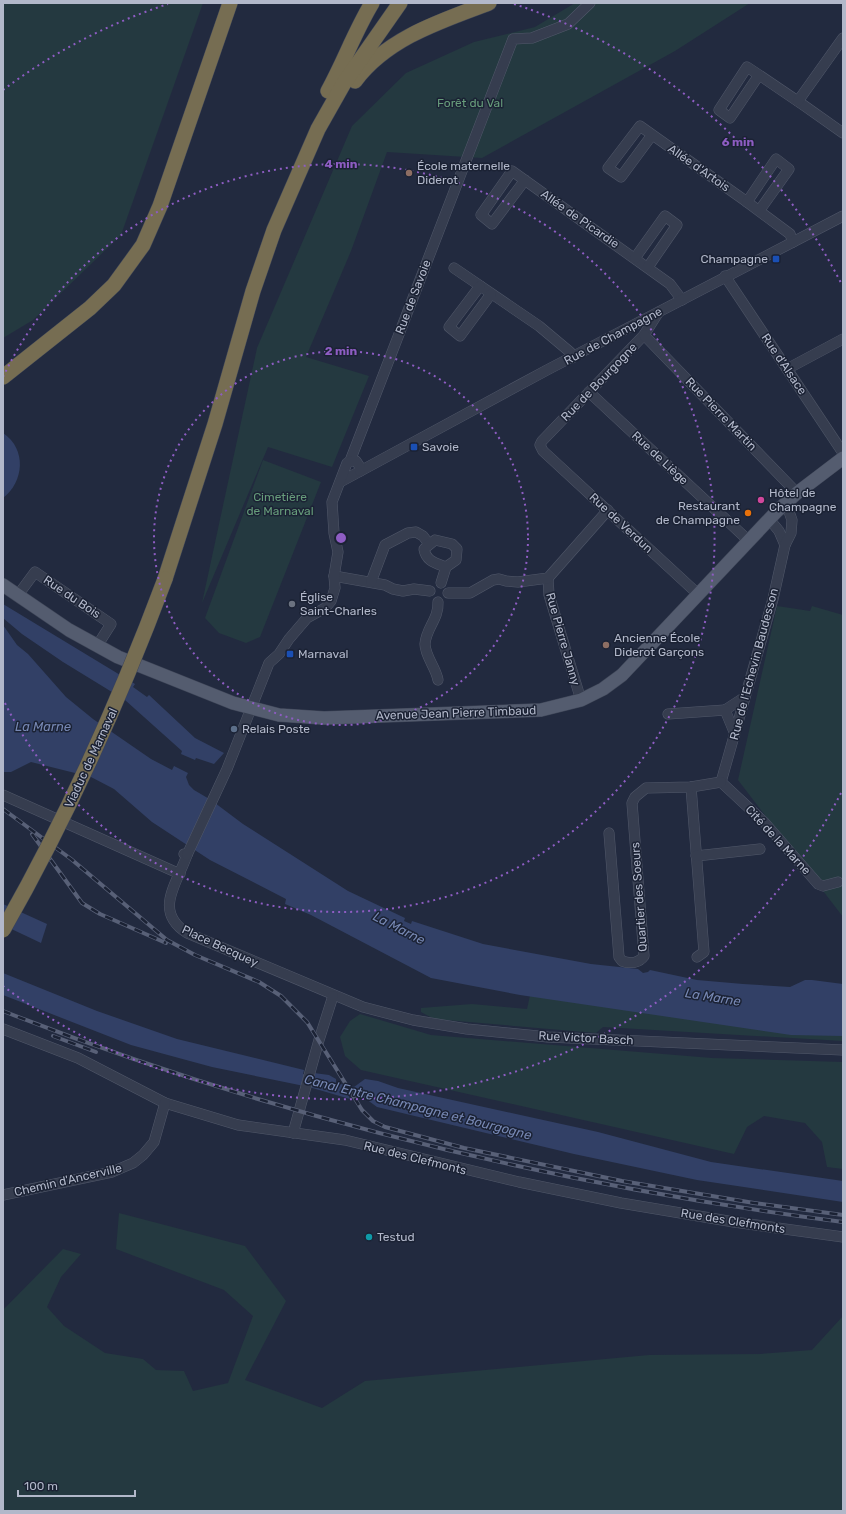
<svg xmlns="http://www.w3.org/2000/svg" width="846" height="1514" font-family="Rubik,sans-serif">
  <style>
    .green { fill: #243940 }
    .water { fill: #324066 }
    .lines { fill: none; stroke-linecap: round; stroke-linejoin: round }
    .minor-casing { stroke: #51586a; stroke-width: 11 }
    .major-casing { stroke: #3f4658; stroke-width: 14 }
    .highway-casing { stroke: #3e4557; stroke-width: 16 }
    .minor { stroke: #363d4f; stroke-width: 10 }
    .major { stroke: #545c6f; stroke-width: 13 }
    .highway { stroke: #766d52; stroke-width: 15 }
    .rail-casing { stroke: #586077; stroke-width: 4 }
    .rail { stroke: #1b2234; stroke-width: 2.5; stroke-dasharray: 8; stroke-linecap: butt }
    .highway-bridge-casing { stroke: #3e4557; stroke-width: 16; stroke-linecap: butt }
    .highway-bridge { stroke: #766d52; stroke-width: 15 }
    .ring { fill: none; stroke: #8e5dc3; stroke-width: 2; stroke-dasharray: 2 4 }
    .education-dot { fill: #8d6e63; stroke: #1b2234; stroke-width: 1.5 }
    .transit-dot { fill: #1a4fb4; stroke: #1b2234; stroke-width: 1.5 }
    .hotel-dot { fill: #d1479c; stroke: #1b2234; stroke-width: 1.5 }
    .food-dot { fill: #e8710a; stroke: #1b2234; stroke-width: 1.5 }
    .worship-dot { fill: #6b7280; stroke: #1b2234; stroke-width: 1.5 }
    .service-dot { fill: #5c6f8a; stroke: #1b2234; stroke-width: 1.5 }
    .culture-dot { fill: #0f9aa8; stroke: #1b2234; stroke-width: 1.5 }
    .labels { text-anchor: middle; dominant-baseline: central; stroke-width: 3; stroke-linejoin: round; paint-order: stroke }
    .park-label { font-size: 12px; fill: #679d7b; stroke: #1b2234 }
    .poi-label { font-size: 12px; fill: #b2b8ca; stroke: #1b2234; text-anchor: start }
    .street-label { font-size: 12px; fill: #b2b8ca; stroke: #1b2234 }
    .water-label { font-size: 13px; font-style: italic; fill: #7788b4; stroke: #1b2234 }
    .centre { fill: #8e5dc3; stroke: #1b2234; stroke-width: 2 }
    .ring-label { font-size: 12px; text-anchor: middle; font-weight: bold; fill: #8e5dc3; stroke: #1b2234; stroke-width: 3; stroke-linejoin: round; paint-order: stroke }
  </style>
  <rect width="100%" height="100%" fill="#222a3f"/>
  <g class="green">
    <path d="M3 3H203L121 235 33 320 3 338Z"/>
    <path d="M575 3H750L675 51 482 158 387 152 351 251 306 357 369 376 332 467 268 447 202 603 257 348 352 126 406 73 474 42 535 27Z"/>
    <path d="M263 460 321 482 260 637 246 643 219 633 205 618Z"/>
    <path d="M777 606 810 611 812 606 843 615V917L738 780Z"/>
    <path d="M531 991 843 1026V1041L603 1027 596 1033 434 1019 421 1012V1008L472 1004 527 1009Z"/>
    <path d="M360 1014 431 1035 712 1058 843 1062V1169L827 1167 822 1142 805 1123 764 1116 747 1127 734 1154 361 1070 345 1056 340 1037 350 1021Z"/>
    <path d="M119 1213 245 1246 286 1301 245 1380 322 1408 365 1381 649 1355 760 1354 812 1350 843 1316V1511H3V1310L63 1249 81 1254 61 1277 47 1307 64 1326 105 1353 143 1359 156 1370 184 1371 193 1391 228 1383 253 1316 224 1290 116 1249Z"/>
  </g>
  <g class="water">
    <path d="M3 433C27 449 24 482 3 498Z"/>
    <path d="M3 604 135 684 133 687 147 697 149 695 195 738 224 753 214 764 196 758 195 760 181 754 182 751 125 700 63 662 22 634 3 618Z"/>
    <path d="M3 625 17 645 28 654 66 697 93 719 151 759 172 770 174 766 188 773 186 777 189 785 194 790 211 800 243 824 348 891 405 918 404 921 411 924 412 921 483 944 591 964 638 969 643 973 648 972 650 970 697 980 743 984 790 987 805 980H812L843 984V1036L791 1035 520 995 431 978 311 915 285 904 286 899 210 860 152 822 114 789 91 777 31 762 11 772H3Z"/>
    <path d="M3 904 47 924 41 943 3 925Z"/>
    <path d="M3 973 97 1011 177 1039 304 1070 303 1074 312 1077 314 1073 329 1075 336 1079V1083L354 1087 365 1079 378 1081 398 1088 598 1132 711 1162 843 1181V1202L697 1180 574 1154 377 1107 362 1096 347 1092 350 1099 309 1087 212 1067 131 1045 3 995Z"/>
  </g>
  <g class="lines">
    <g class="minor-casing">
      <g id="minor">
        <path d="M759 75 730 118 719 110 747 67C779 88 811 110 843 133"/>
        <path d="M798 101 843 38"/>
        <path d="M652 135 621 177 608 168 640 126 747 202"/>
        <path d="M525 180 492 224 481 215 512 171 670 284 682 300"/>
        <path d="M759 211 789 169 776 159 747 202 790 234 793 242"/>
        <path d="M635 258 665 216 677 225 648 267"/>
        <path d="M454 268 539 326 570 352 572 358"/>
        <path d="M725 276 843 453"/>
        <path d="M480 286 449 327 460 336 491 294"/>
        <path d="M658 313 644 335 542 441 540 445 543 451 699 595"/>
        <path d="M644 335 797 493"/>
        <path d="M787 369 843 339"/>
        <path d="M589 392 749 541"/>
        <path d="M350 461 513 39 532 38 568 24 590 3"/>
        <path d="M342 481 547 370 843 216"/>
        <path d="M769 519 779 531 785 545"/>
        <path d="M334 576 385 585 393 589 403 591 414 589 430 591"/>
        <path d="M548 578 549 595 581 700"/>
        <path d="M371 582 385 545 408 533 416 532 423 536 429 544"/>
        <path d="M441 583 446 567 456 560 457 549 452 544 435 540 424 549C426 561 435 563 446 567"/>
        <path d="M448 593H470L493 580 499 579 506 581 518 582 548 578 608 510"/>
        <path d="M18 595 35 572 111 624 97 646"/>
        <path d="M438 680C436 668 425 656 425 644 426 628 439 619 438 602"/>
        <path d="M725 710 745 697"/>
        <path d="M668 714 725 710 735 734"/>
        <path d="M721 782 773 599 785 545 791 533 792 520 786 503"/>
        <path d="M721 782 764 822 818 884 823 886 838 882"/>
        <path d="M691 787 704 952 697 957"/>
        <path d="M3 795 180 874"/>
        <path d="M609 833 619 957 622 961C630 964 639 963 644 956L632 803 635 797 646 788 691 787 721 782"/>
        <path d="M184 854 187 855C177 884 153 911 187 933L363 1007 413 1020 467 1029 548 1037 843 1050"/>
        <path d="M187 855 227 769 269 663 279 654 289 639 307 618 325 608 331 601 335 588 334 576 338 552 334 533 332 502 347 463 352 461H356L360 467V471"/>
        <path d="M696 856 760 849"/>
        <path d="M3 1029 78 1058 165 1103 238 1125 345 1140 519 1182 621 1203 734 1222 843 1237"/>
        <path d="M293 1133 319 1040 333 996"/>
        <path d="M3 1195 112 1172 133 1163 143 1155 154 1142 165 1103"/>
      </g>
    </g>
    <g class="major-casing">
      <path id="major" d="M3 585 69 630 118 657 233 703 279 715 324 718 541 710 581 700 603 689 622 675 777 511 797 493 843 458"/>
    </g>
    <g class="highway-casing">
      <g id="highway">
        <path d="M355 81C387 38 441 21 489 3"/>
        <path d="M328 91C344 62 355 31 372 3"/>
        <path d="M3 377 90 308 114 285 143 245 160 206 230 3"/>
        <path d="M165 579 215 424 253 291 274 230 318 129 344 83 400 3"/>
      </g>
    </g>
    <use href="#minor" class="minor"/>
    <use href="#major" class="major"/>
    <use href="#highway" class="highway"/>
    <g class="rail-casing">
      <g id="rail">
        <path d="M3 809 71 859 167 940 195 955 259 982 281 996 307 1022 362 1110 373 1121 385 1127 464 1148 622 1181 754 1203 843 1215"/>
        <path d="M32 834 82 903 100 914 166 943"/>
        <path d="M3 1011C273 1117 556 1185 843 1222"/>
        <path d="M53 1036 96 1052"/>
      </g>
    </g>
    <use href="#rail" class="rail"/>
    <g class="highway-bridge-casing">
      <path id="highway-bridge" d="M3 930C68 816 119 702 165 579"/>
    </g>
    <use href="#highway-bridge" class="highway-bridge"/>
  </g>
  <g class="ring">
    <circle cx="341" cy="538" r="187"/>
    <path d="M3 377A374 374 0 1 1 3 699"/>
    <path d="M841 793A561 561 0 0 1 3 986M3 90A561 561 0 0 1 168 4M514 4A561 561 0 0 1 841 283"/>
  </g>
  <g class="education-dot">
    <circle cx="409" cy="173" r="4"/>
    <circle cx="606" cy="645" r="4"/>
  </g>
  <g class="transit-dot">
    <rect x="772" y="255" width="8" height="8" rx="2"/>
    <rect x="410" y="443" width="8" height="8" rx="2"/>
    <rect x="286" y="650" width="8" height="8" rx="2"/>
  </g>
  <circle class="hotel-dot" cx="761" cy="500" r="4"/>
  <circle class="food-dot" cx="748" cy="513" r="4"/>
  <circle class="worship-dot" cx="292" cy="604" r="4"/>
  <circle class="service-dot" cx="234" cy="729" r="4"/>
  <circle class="culture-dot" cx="369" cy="1237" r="4"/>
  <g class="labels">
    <g class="park-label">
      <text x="470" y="103">Forêt du Val</text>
      <text x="280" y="497">Cimetière<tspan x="280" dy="14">de Marnaval</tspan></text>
    </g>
    <g class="poi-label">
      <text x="417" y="166">École maternelle<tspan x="417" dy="14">Diderot</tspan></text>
      <text x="768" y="259" text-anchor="end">Champagne</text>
      <text x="422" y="447">Savoie</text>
      <text x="769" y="493">Hôtel de<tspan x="769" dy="14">Champagne</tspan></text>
      <text x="740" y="506" text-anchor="end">Restaurant<tspan x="740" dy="14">de Champagne</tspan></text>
      <text x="300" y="597">Église<tspan x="300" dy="14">Saint-Charles</tspan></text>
      <text x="614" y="638">Ancienne École<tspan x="614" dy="14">Diderot Garçons</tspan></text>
      <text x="298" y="654">Marnaval</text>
      <text x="242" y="729">Relais Poste</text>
      <text x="377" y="1237">Testud</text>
    </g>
    <g class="street-label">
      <text transform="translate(699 168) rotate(35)">Allée d'Artois</text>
      <text transform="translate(580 219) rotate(35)">Allée de Picardie</text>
      <text transform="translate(413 297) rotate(-69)">Rue de Savoie</text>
      <text transform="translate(613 336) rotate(-28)">Rue de Champagne</text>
      <text transform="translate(784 364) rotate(56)">Rue d'Alsace</text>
      <text transform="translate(599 382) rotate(-46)">Rue de Bourgogne</text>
      <text transform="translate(721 414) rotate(46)">Rue Pierre Martin</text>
      <text transform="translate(660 458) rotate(43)">Rue de Liège</text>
      <text transform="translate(621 523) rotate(43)">Rue de Verdun</text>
      <text transform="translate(72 597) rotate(34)">Rue du Bois</text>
      <text transform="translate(563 639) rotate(74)">Rue Pierre Janny</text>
      <text transform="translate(754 664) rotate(-75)">Rue de l'Echevin Baudesson</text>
      <text transform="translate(456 713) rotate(-2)">Avenue Jean Pierre Timbaud</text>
      <text transform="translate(91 758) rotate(-65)">Viaduc de Marnaval</text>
      <text transform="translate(778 840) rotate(47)">Cité de la Marne</text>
      <text transform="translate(639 897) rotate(-94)">Quartier des Soeurs</text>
      <text transform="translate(220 946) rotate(25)">Place Becquey</text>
      <text transform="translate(586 1038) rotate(3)">Rue Victor Basch</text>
      <text transform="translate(415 1158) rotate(14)">Rue des Clefmonts</text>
      <text transform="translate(68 1180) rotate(-13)">Chemin d'Ancerville</text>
      <text transform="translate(733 1221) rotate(9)">Rue des Clefmonts</text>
    </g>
    <g class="water-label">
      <text x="43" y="726">La Marne</text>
      <text transform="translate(399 928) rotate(27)">La Marne</text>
      <text transform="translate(713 997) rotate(9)">La Marne</text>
      <text transform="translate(418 1107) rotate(14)">Canal Entre Champagne et Bourgogne</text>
    </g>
  </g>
  <circle cx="341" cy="538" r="6" class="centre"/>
  <g class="ring-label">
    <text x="738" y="146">6 min</text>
    <text x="341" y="168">4 min</text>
    <text x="341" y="355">2 min</text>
  </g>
  <rect width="846" height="1514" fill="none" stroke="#b2b8ca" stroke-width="8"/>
  <path d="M18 1490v6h117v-6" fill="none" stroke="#b2b8ca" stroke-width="2"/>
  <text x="24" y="1490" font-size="12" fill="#b2b8ca" stroke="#1b2234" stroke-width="3" paint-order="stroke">100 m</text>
</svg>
